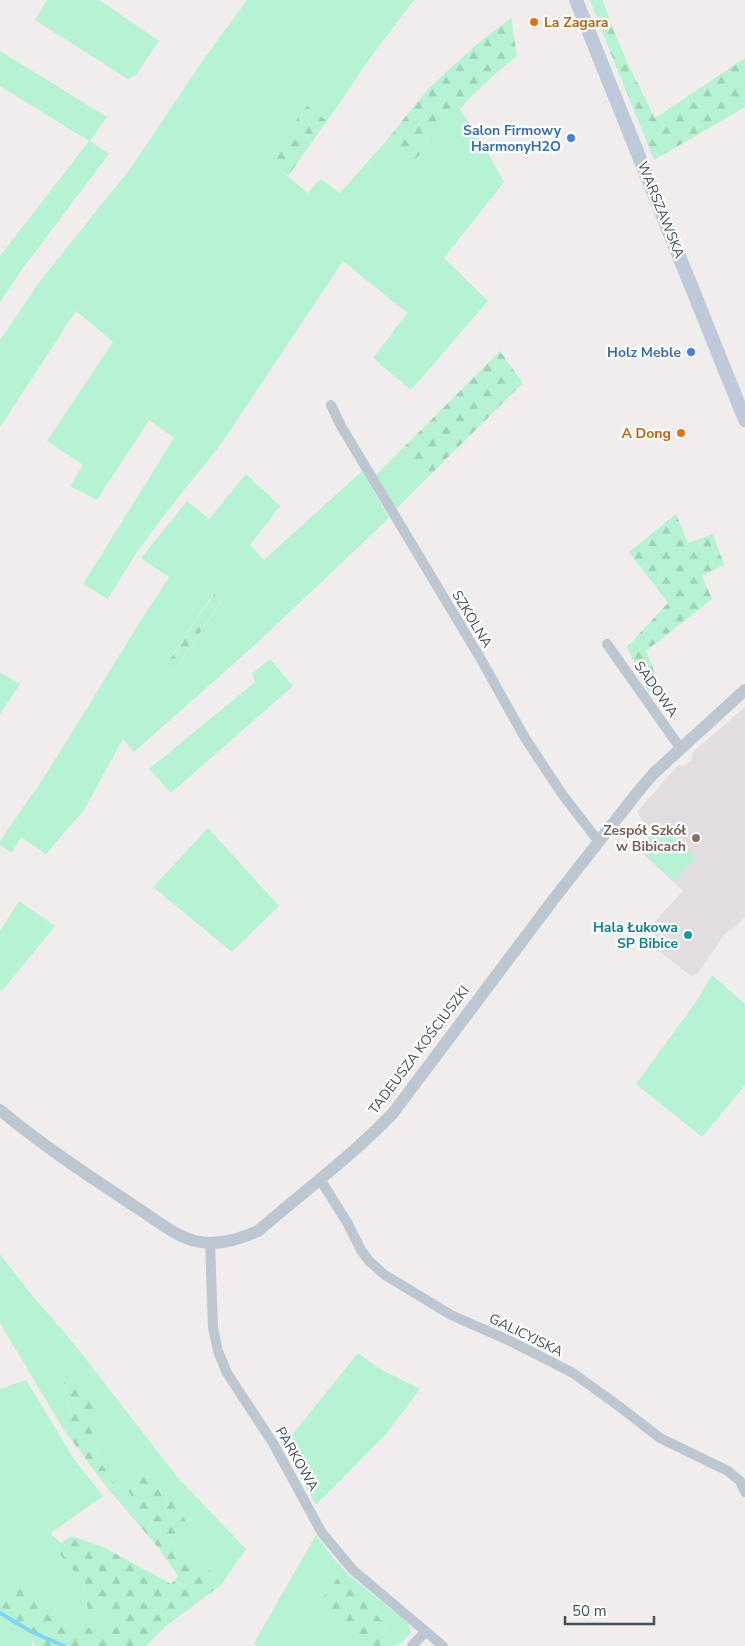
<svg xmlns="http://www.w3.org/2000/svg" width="745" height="1646" font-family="'Nunito Sans',sans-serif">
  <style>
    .education { fill: #e2dedf }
    .grass { fill: #b6f3d2; fill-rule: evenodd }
    .forest { fill: url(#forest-firs) }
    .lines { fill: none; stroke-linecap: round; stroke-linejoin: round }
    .stream { stroke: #7fd5f5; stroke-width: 4 }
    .minor { stroke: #bcc7d1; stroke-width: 10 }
    .tertiary { stroke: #bcc7d1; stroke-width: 12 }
    .secondary { stroke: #bec9d9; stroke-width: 14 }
    .food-dot { fill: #e8710a; stroke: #fff; stroke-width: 2 }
    .shop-dot { fill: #3f7fe0; stroke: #fff; stroke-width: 2 }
    .education-dot { fill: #8d6e63; stroke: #fff; stroke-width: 2 }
    .culture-dot { fill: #0f9aa8; stroke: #fff; stroke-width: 2 }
    .labels { text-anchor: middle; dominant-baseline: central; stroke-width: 4.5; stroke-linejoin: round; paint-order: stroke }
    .food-label { font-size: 14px; font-weight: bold; fill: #c56008; stroke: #fff; text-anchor: start }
    .shop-label { font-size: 14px; font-weight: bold; fill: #366cbe; stroke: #fff; text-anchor: end }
    .street-label { font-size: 14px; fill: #44505d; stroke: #fff }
    .education-label { font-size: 14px; font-weight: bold; fill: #785e54; stroke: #fff; text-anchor: end }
    .culture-label { font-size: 14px; font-weight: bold; fill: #0d838f; stroke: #fff; text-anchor: end }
  </style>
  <defs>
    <pattern id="forest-firs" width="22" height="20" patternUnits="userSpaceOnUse" patternTransform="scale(1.25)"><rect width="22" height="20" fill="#b6f3d2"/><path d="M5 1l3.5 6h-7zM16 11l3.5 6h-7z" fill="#9ed2b7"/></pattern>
  </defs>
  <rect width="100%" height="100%" fill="#f1eded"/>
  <path class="education" d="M745 707V917L734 928 730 929 724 935 698 973 695 975 691 976 650 944 656 936 648 929 683 891 638 849 651 834 637 812 678 765 684 766 692 760 693 752Z"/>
  <g class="grass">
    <path d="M47 0H99L159 41 135 76 128 79 35 20Z"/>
    <path d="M247 0H414L373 54 327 121 307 107 268 160 308 193 320 179 340 193 386 141 414 161 459 108 483 144 504 182 444 258 488 301 411 390 373 358 407 313 343 261 221 444 162 518 135 555 108 599 83 584 174 438 149 420 97 500 70 486 83 465 47 441 113 342 76 311 0 427V340L40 281 130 169 201 63Z"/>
    <path d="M590 0H603L611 24 601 29Z"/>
    <path d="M0 51 107 117 90 141 109 154 23 268 0 302V256L89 141 0 86Z"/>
    <path d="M404 447 428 477 396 509 375 476Z"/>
    <path d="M362 471 389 518 257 643 134 752 123 739 84 810 46 854 21 837 12 853 0 845V842C16 816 35 792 51 766 91 703 128 639 169 577L141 558 187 501 209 519 246 474 280 506 250 545 264 560ZM213 594 221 602 174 671 165 667Z"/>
    <path d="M270 659 293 686 171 793 149 769 255 682 252 674Z"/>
    <path d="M0 672 20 684 0 714Z"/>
    <path d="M661 825 696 857 674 881 639 849Z"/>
    <path d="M208 828 279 906 232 952 153 887Z"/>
    <path d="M19 901 55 926 2 991 0 990V931Z"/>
    <path d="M712 975 745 1004V1085L702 1137 636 1084 696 1002Z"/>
    <path d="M0 1254 31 1294 75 1345 178 1478 246 1549 221 1585 205 1565 169 1540 180 1508 144 1475 126 1487 135 1503 129 1513 108 1489 114 1483 99 1460 98 1445 86 1416 64 1382 71 1413 62 1427 0 1323Z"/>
    <path d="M358 1353 378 1368 420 1389 386 1434 316 1505 284 1445Z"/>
    <path d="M26 1380 74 1459 103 1496 51 1533 58 1552 83 1582 88 1610 119 1615 113 1629 69 1627 24 1588 0 1586V1389Z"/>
    <path d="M316 1535 333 1558 351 1577 408 1623 411 1633 397 1646H380L386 1625 328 1611 362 1638 355 1646H257L254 1643Z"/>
    <path d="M0 1621 33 1634 32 1646H0Z"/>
  </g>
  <g class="forest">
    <path d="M511 18 517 56C477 86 446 124 414 161L386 141 428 89 477 44Z"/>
    <path d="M611 24 627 62 655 118 745 58V107L654 160 601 29Z"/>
    <path d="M307 106 327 121 288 176 268 160Z"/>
    <path d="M500 351 523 383 428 477 404 447Z"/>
    <path d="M676 514 688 543 713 534 724 565 702 576 712 599 646 651 660 685 648 692 627 647 668 603 629 552Z"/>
    <path d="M214 594 221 601 174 671 165 667Z"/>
    <path d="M72 1375 95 1406 86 1416 98 1445 99 1460 114 1483 108 1489 62 1427 71 1413 64 1382Z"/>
    <path d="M144 1475 180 1508 186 1523 170 1541 205 1565 221 1585 166 1626 146 1646H36L33 1644V1634L0 1621V1586L24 1588 69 1627 113 1628 118 1615 88 1610 83 1582 58 1552 50 1533 61 1543 72 1536 105 1548 171 1584 178 1576 160 1550 129 1513 135 1503 126 1487Z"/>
    <path d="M341 1574 386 1626 380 1646H355L362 1638 328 1611 323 1598Z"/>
  </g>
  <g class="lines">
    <path class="stream" d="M0 1613 30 1631 64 1646"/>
    <g class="minor">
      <path d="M331 405 341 426 482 661 525 738 562 794 599 842"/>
      <path d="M607 644 681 749"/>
      <path d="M320 1179 348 1224 361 1250 369 1261 385 1275 451 1315 510 1341 573 1373 620 1407 660 1438 728 1471 740 1481 745 1492"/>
      <path d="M210 1242 213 1328 218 1351 227 1373 273 1443 322 1533 353 1570 443 1646"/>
      <path d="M412 1646 425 1632"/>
    </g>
    <path class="tertiary" d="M0 1110C43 1146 92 1178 139 1209 156 1220 175 1236 195 1241 217 1246 237 1240 258 1231 303 1192 352 1156 393 1113L553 900 637 793 653 774 745 690"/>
    <path class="secondary" d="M576 0 745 420"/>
  </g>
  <g class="food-dot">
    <circle cx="534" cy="22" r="5"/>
    <circle cx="681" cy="433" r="5"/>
  </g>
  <g class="shop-dot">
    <circle cx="571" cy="138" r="5"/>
    <circle cx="691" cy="352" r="5"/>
  </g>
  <circle class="education-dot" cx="696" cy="838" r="5"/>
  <circle class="culture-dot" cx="688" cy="935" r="5"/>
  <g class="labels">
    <g class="food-label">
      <text x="544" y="22">La Zagara</text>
      <text x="671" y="433" text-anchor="end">A Dong</text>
    </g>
    <g class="shop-label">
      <text x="561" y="130">Salon Firmowy<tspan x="561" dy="16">HarmonyH2O</tspan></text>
      <text x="681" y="352">Holz Meble</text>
    </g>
    <g class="street-label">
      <text transform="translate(661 210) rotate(68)">WARSZAWSKA</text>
      <text transform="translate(472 619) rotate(59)">SZKOLNA</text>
      <text transform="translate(656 689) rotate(55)">SADOWA</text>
      <text transform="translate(419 1050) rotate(-53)">TADEUSZA KOŚCIUSZKI</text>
      <text transform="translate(526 1335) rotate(26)">GALICYJSKA</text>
      <text transform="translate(297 1459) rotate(60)">PARKOWA</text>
    </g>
    <g class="education-label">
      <text x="686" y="830">Zespół Szkół<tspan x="686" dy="16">w Bibicach</tspan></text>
    </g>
    <g class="culture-label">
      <text x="678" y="927">Hala Łukowa<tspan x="678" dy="16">SP Bibice</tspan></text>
    </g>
  </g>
  <path d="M565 1616v8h89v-8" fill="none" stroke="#44505d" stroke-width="2.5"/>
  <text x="572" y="1616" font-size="15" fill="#44505d" stroke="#ffffff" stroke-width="4" paint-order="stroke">50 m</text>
</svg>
